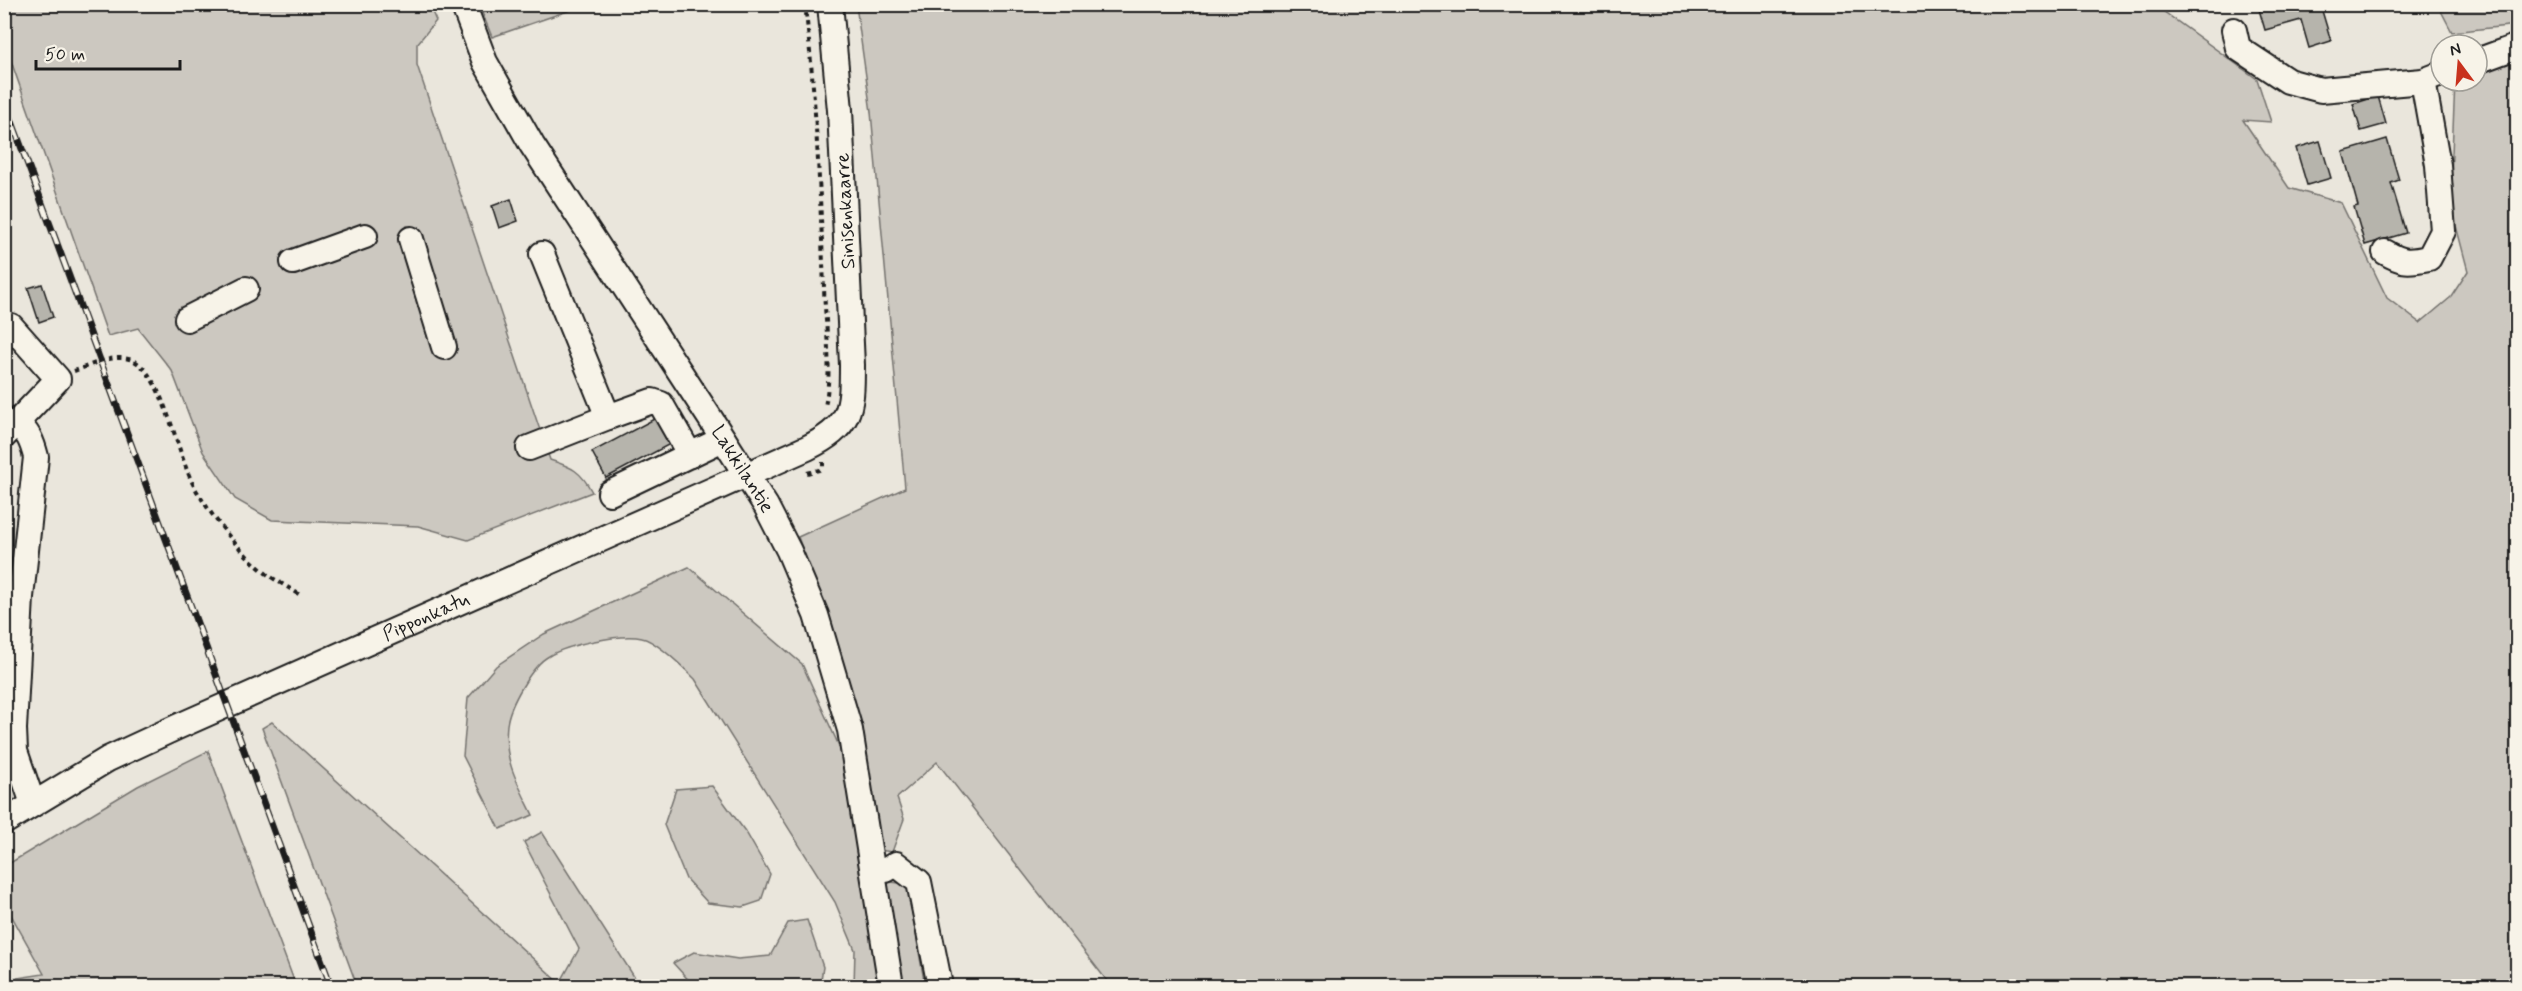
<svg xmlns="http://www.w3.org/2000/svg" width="2522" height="991" font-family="Mynerve,sans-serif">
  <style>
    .green { fill: #ccc8c0; stroke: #74726e; stroke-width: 1.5 }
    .building { fill: #b6b4ac; stroke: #1c1c1c; stroke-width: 1.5 }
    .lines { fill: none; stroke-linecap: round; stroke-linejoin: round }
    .minor-casing { stroke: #1c1c1c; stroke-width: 28 }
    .path { stroke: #1c1c1c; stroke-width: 4; stroke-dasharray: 4.5 4.5; stroke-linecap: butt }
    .minor { stroke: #f7f3e8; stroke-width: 24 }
    .rail-casing { stroke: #1c1c1c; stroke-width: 7 }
    .rail { stroke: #f7f3e8; stroke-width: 4.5; stroke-dasharray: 14; stroke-linecap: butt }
    .labels { text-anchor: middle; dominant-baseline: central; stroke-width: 5; stroke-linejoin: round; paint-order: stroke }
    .street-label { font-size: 20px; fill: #1c1c1c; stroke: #f7f3e8 }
  </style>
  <rect width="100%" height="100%" fill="#eae6dc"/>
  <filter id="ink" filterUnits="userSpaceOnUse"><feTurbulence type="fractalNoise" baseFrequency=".0167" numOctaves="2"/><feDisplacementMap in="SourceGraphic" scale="12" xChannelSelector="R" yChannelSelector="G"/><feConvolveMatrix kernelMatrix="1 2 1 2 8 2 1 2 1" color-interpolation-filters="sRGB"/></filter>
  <g filter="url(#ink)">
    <g class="green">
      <path d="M4 5H429L436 21 417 44V65L550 460C572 467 581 471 592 492L468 540 418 526 272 520 235 499 203 452 172 371 138 328 108 336 5 44Z"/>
      <path d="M479 5H585L492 37Z"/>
      <path d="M856 5H2186L2163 11 2257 79 2271 122 2243 120 2289 188 2341 203 2387 298 2420 323 2451 297 2468 271 2450 203 2455 81H2477V68L2517 54V986H1111L937 762 897 798 904 819 892 852 879 850 822 602 798 537 905 488 871 112Z"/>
      <path d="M2438 5H2517V25L2452 32Z"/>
      <path d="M689 567 802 664 848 766 880 986H854L855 950 835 902 695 679C684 668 656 641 642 638 621 633 567 645 549 656 532 665 509 706 507 725 503 760 518 784 533 815L500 829 463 756 468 698 496 666 544 634Z"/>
      <path d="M272 722 560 983 579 949 524 842 542 832 640 986H357L262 728Z"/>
      <path d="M208 751 296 986H5V980L44 974 5 904V866L138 786Z"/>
      <path d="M4 756 14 801 5 807H4Z"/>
      <path d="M712 786 747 834 770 874 761 901 743 907 708 903 686 879 664 825 676 789Z"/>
      <path d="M883 881 907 884 925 986H901Z"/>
      <path d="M807 920 823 967 820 986H694L673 963 694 952 738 959 770 956 788 923Z"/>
    </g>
    <g class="building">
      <path d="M2264 4H2320L2331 41 2309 48 2301 20 2265 30 2258 6Z"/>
      <path d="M2391 4H2408L2393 9Z"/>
      <path d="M2378 96 2386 124 2361 131 2353 104Z"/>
      <path d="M2387 139 2399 180 2391 183 2406 233 2365 245 2354 207 2358 206 2343 152Z"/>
      <path d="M2320 141 2331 178 2307 185 2296 148Z"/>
      <path d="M511 199 518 221 499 228 492 206Z"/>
      <path d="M42 284 53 317 39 322 28 288Z"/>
      <path d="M656 418 670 444 606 478 592 452Z"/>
    </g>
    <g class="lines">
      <g class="minor-casing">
        <g id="minor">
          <path id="s1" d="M463 4 485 62 532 145 710 418 766 506 789 551 816 615 850 730 891 986"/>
          <path d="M2234 30 2238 48 2288 81 2321 90 2423 81 2441 74"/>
          <path d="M2477 61 2518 46"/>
          <path d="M411 239 444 347"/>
          <path d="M2385 252C2403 263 2409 262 2429 258L2443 231 2438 165 2423 81"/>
          <path d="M542 254 608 417 652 401 661 404 690 455"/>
          <path d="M293 262 365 236"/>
          <path d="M187 319 246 289"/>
          <path d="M16 422C28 432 32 441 36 457L21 597 14 729 15 751 33 804"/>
          <path d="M4 436 58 379 11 326"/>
          <path d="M529 448 608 417"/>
          <path d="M610 493 723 439"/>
          <path id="s2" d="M4 822 108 759 177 727 807 448C851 426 852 411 852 365L840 110 830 4"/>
          <path d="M873 870H886L896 864 919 882 940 986"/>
        </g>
      </g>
      <g class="path">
        <path d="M805 4C816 99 820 193 824 287 825 325 833 369 825 406"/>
        <path d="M74 371C92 365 118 351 136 362 165 381 177 454 194 486 210 515 241 554 267 574 278 582 291 589 302 596"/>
        <path d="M807 473 819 470 823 467V462"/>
      </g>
      <use href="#minor" class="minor"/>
      <g class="rail-casing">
        <path id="rail" d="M4 100 331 986"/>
      </g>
      <use href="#rail" class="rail"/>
    </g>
  </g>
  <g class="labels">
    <g class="street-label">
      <text transform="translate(846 211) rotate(-93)">Sinisenkaarre</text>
      <text stroke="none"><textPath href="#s1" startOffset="544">Lakkilantie</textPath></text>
      <text stroke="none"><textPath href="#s2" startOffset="470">Pipponkatu</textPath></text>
    </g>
  </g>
  <rect width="2522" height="991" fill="none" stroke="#f7f3e8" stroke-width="24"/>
  <rect x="12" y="12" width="2498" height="967" fill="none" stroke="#1c1c1c" stroke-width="2" filter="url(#ink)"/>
  <g transform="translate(2459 63) rotate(344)"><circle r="28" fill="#f7f3e8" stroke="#9f9d96" stroke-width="1.5"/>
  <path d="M0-4.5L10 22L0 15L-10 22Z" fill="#c8321e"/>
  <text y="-9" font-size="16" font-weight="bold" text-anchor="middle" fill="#1c1c1c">N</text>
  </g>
  <path d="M36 60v9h144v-9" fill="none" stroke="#1c1c1c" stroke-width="3"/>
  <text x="45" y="60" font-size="18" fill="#1c1c1c" stroke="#f7f3e8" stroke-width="4.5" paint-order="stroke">50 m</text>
</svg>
